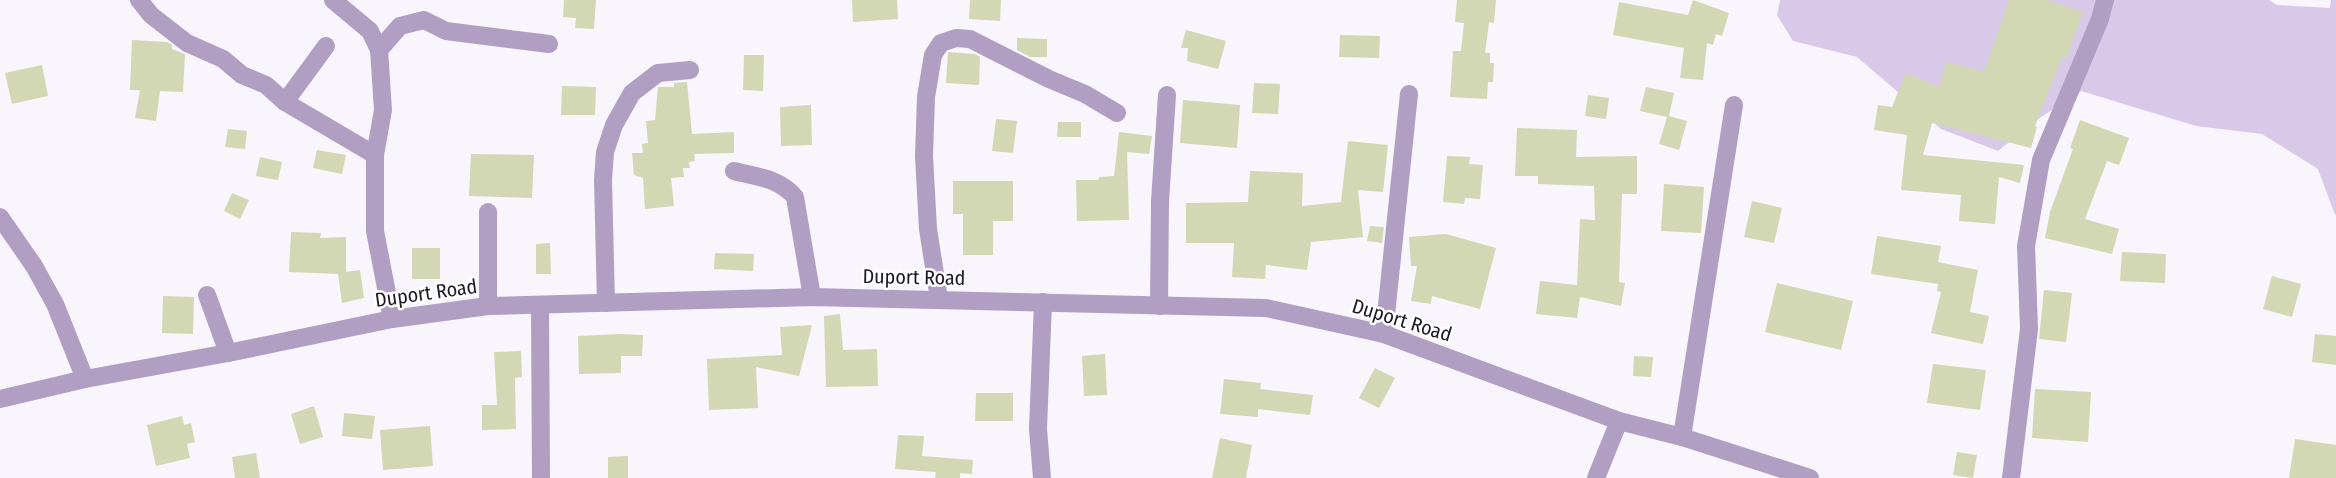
<svg xmlns="http://www.w3.org/2000/svg" width="2336" height="478" font-family="'Fira Sans Condensed',sans-serif">
  <style>
    .green { fill: #d9c9e9 }
    .building { fill: #d1d8b3 }
    .lines { fill: none; stroke-linecap: round; stroke-linejoin: round }
    .street { stroke: #b09ec3; stroke-width: 18 }
    .labels { text-anchor: middle; dominant-baseline: central; stroke-width: 5; stroke-linejoin: round; paint-order: stroke }
    .street-label { font-size: 20px; fill: #1f1925; stroke: #fff }
  </style>
  <rect width="100%" height="100%" fill="#f8f5fc"/>
  <path class="green" d="M1780 0H2269L2277 5 2330 8 2331 0H2336V214L2335 215 2318 169 2262 134 2196 126 2081 91 2041 117 1998 151 1941 129 1857 57 1793 41 1777 15Z"/>
  <g class="building">
    <path d="M564 0H596L594 29 575 28 576 18 563 17Z"/>
    <path d="M852 0H897L898 19 853 22Z"/>
    <path d="M970 0H1001L1000 21 969 19Z"/>
    <path d="M1457 0H1496L1494 23 1489 22 1485 53H1490V63H1494L1493 82H1488L1487 99 1450 97 1453 51H1461L1464 23 1455 22Z"/>
    <path d="M1693 0 1729 13 1722 36 1716 34 1713 45 1707 43 1703 80 1680 78 1684 48 1613 35 1619 2 1688 15Z"/>
    <path d="M2009 0H2047L2083 12 2066 59 2062 57 2035 126 2037 127 2031 148 1932 123 1923 155 2024 165 2020 183 1999 177 1995 224 1959 221 1961 195 1901 190 1907 135 1874 130 1878 105 1892 107 1906 73 1939 87 1946 62 1984 72Z"/>
    <path d="M1186 30 1226 41 1218 69 1187 61 1188 48H1181Z"/>
    <path d="M1340 35 1380 36 1379 58 1339 57Z"/>
    <path d="M1017 38 1047 39V57H1030L1017 50Z"/>
    <path d="M132 40 167 42 172 45V49L185 54 183 92 160 91 156 121 135 118 140 90H130Z"/>
    <path d="M948 52 975 54 980 57 979 85 946 83Z"/>
    <path d="M744 55H764L763 91 743 90Z"/>
    <path d="M42 65 48 96 12 104 5 73Z"/>
    <path d="M687 82 692 134 734 132V153L694 154 695 161 689 162 690 168H683L684 177 671 178 674 206 645 209 643 178 634 175 632 153H643L642 144 648 143 646 121 655 120 658 87H674V83Z"/>
    <path d="M1254 83 1280 84 1278 114 1252 113Z"/>
    <path d="M562 86 596 87 595 115H561Z"/>
    <path d="M1646 87 1674 93 1669 116 1687 121 1679 150 1659 144 1667 117 1640 111Z"/>
    <path d="M1588 95 1609 98 1606 119 1585 116Z"/>
    <path d="M1183 100 1240 105 1237 148 1180 143Z"/>
    <path d="M811 105 812 145 781 146 780 107Z"/>
    <path d="M996 119 1017 121 1013 153 992 151Z"/>
    <path d="M2080 120 2129 138 2119 165 2107 161 2085 219 2119 229 2112 254 2045 238 2050 212 2073 149 2070 148Z"/>
    <path d="M1058 122H1081V137H1057Z"/>
    <path d="M1517 128 1577 130 1576 157 1637 156V194H1622L1619 282 1625 283 1621 306 1580 297 1577 318 1536 314 1540 281 1577 285 1580 219 1595 220 1594 186 1538 184V176H1515Z"/>
    <path d="M228 129 247 131 245 149 225 147Z"/>
    <path d="M1119 132 1152 136 1149 154 1127 152 1129 220 1077 221 1076 180H1098L1099 177 1114 176Z"/>
    <path d="M1348 141 1388 145 1383 192 1358 190 1363 237 1311 242 1307 270 1266 265 1265 279 1232 277 1234 243H1186V203L1248 202 1250 171 1303 173 1302 206 1341 202Z"/>
    <path d="M317 150 346 155 342 174 313 168Z"/>
    <path d="M471 154 534 155 532 198 469 196Z"/>
    <path d="M1447 156 1470 157 1469 164 1483 165 1480 199 1465 198 1464 204 1443 202Z"/>
    <path d="M260 157 282 162 278 180 256 176Z"/>
    <path d="M953 181H1013V221H993V255H963V214H953Z"/>
    <path d="M1664 184 1704 187 1701 233 1661 231Z"/>
    <path d="M232 193 249 200 240 219 224 211Z"/>
    <path d="M1752 201 1782 208 1774 243 1744 237Z"/>
    <path d="M1370 226 1384 227 1382 243 1367 241Z"/>
    <path d="M291 232 321 233 320 238 346 237V272L360 270 364 298 342 303 338 274 289 272Z"/>
    <path d="M1446 234 1496 248 1480 309 1432 296 1431 304 1411 301 1417 266H1411L1409 237Z"/>
    <path d="M1877 236 1941 246 1938 262 1978 270 1970 312 1989 316 1983 344 1931 333 1941 292 1937 291 1938 284 1871 274Z"/>
    <path d="M550 243 551 274H536V244Z"/>
    <rect x="412" y="248" width="28" height="31"/>
    <path d="M2122 252 2166 254 2165 283 2120 281Z"/>
    <path d="M715 253 754 254 753 271 714 269Z"/>
    <path d="M2272 276 2301 284 2292 317 2263 309Z"/>
    <path d="M1777 283 1853 301 1841 350 1765 332Z"/>
    <path d="M2044 290 2072 293 2066 342 2039 339Z"/>
    <path d="M163 296 194 297 193 334 162 333Z"/>
    <path d="M840 314 843 350 877 349 878 386 826 387 824 316Z"/>
    <path d="M812 325 799 376 756 367 758 408 709 410 707 359 782 355 780 327Z"/>
    <path d="M620 334 643 335 642 356H621V373L579 374 578 336Z"/>
    <path d="M2315 334 2336 336V365L2312 362Z"/>
    <path d="M521 351 522 377 515 378 516 429 482 430V405H497L494 352Z"/>
    <path d="M1105 354 1107 395 1084 396 1082 356Z"/>
    <path d="M1634 356 1653 357 1651 377 1633 376Z"/>
    <path d="M1933 364 1986 370 1980 410 1927 403Z"/>
    <path d="M1375 368 1395 378 1379 408 1359 398Z"/>
    <path d="M1224 379 1261 383 1260 389 1313 395 1310 415 1258 409V417L1220 414Z"/>
    <path d="M2035 389 2091 392 2088 442 2032 438Z"/>
    <path d="M976 393H1013V421H975Z"/>
    <path d="M314 406 323 437 300 444 291 414Z"/>
    <path d="M344 413 375 416 372 439 342 436Z"/>
    <path d="M182 416 184 425 191 423 195 442 187 444 190 458 156 466 147 425Z"/>
    <path d="M430 426 433 466 383 470 380 430Z"/>
    <path d="M898 435 924 436 922 456 973 460 972 474 960 473V478H935L936 472 895 469Z"/>
    <path d="M1220 438 1252 445 1246 478H1212Z"/>
    <path d="M2295 439 2336 445V478H2289Z"/>
    <path d="M1957 452 1977 455 1973 478 1953 475Z"/>
    <path d="M256 453 260 478H235L232 457Z"/>
    <path d="M628 456V478H608V457Z"/>
  </g>
  <g class="lines">
    <g class="street">
      <path d="M139 0 151 15 187 43 223 59 242 75 266 85 285 102 375 155"/>
      <path d="M333 0 370 31 379 50 383 110 375 155V231L392 319"/>
      <path d="M379 50 400 26 424 20 446 31 549 44"/>
      <path d="M285 102 326 46"/>
      <path d="M734 171C757 177 779 178 795 197L812 297"/>
      <path d="M0 217 34 266 55 304 85 379"/>
      <path d="M207 295 228 353"/>
      <path d="M939 299 928 229 924 156 926 97 933 55 941 43 956 38 970 39 1049 79 1085 94 1117 113"/>
      <path d="M606 303 603 180 605 152 614 125 632 93 658 73 690 70"/>
      <path d="M540 305 541 478"/>
      <path d="M488 306V212"/>
      <path d="M1159 306 1160 201 1167 95"/>
      <path d="M1384 334 1409 94"/>
      <path d="M0 399 85 379 228 353 392 319 488 306 812 297 1266 308 1384 334 1619 421 1682 437 1810 478"/>
      <path d="M1682 437 1734 105"/>
      <path d="M1042 478 1038 429 1043 302"/>
      <path d="M1596 478 1619 421"/>
      <path d="M2011 478 2029 329 2026 246 2041 160 2100 19 2105 0"/>
    </g>
  </g>
  <g class="labels">
    <g class="street-label">
      <text transform="translate(914 277) rotate(1)">Duport Road</text>
      <text transform="translate(426 293) rotate(-8)">Duport Road</text>
      <text transform="translate(1402 320) rotate(17)">Duport Road</text>
    </g>
  </g>
</svg>
